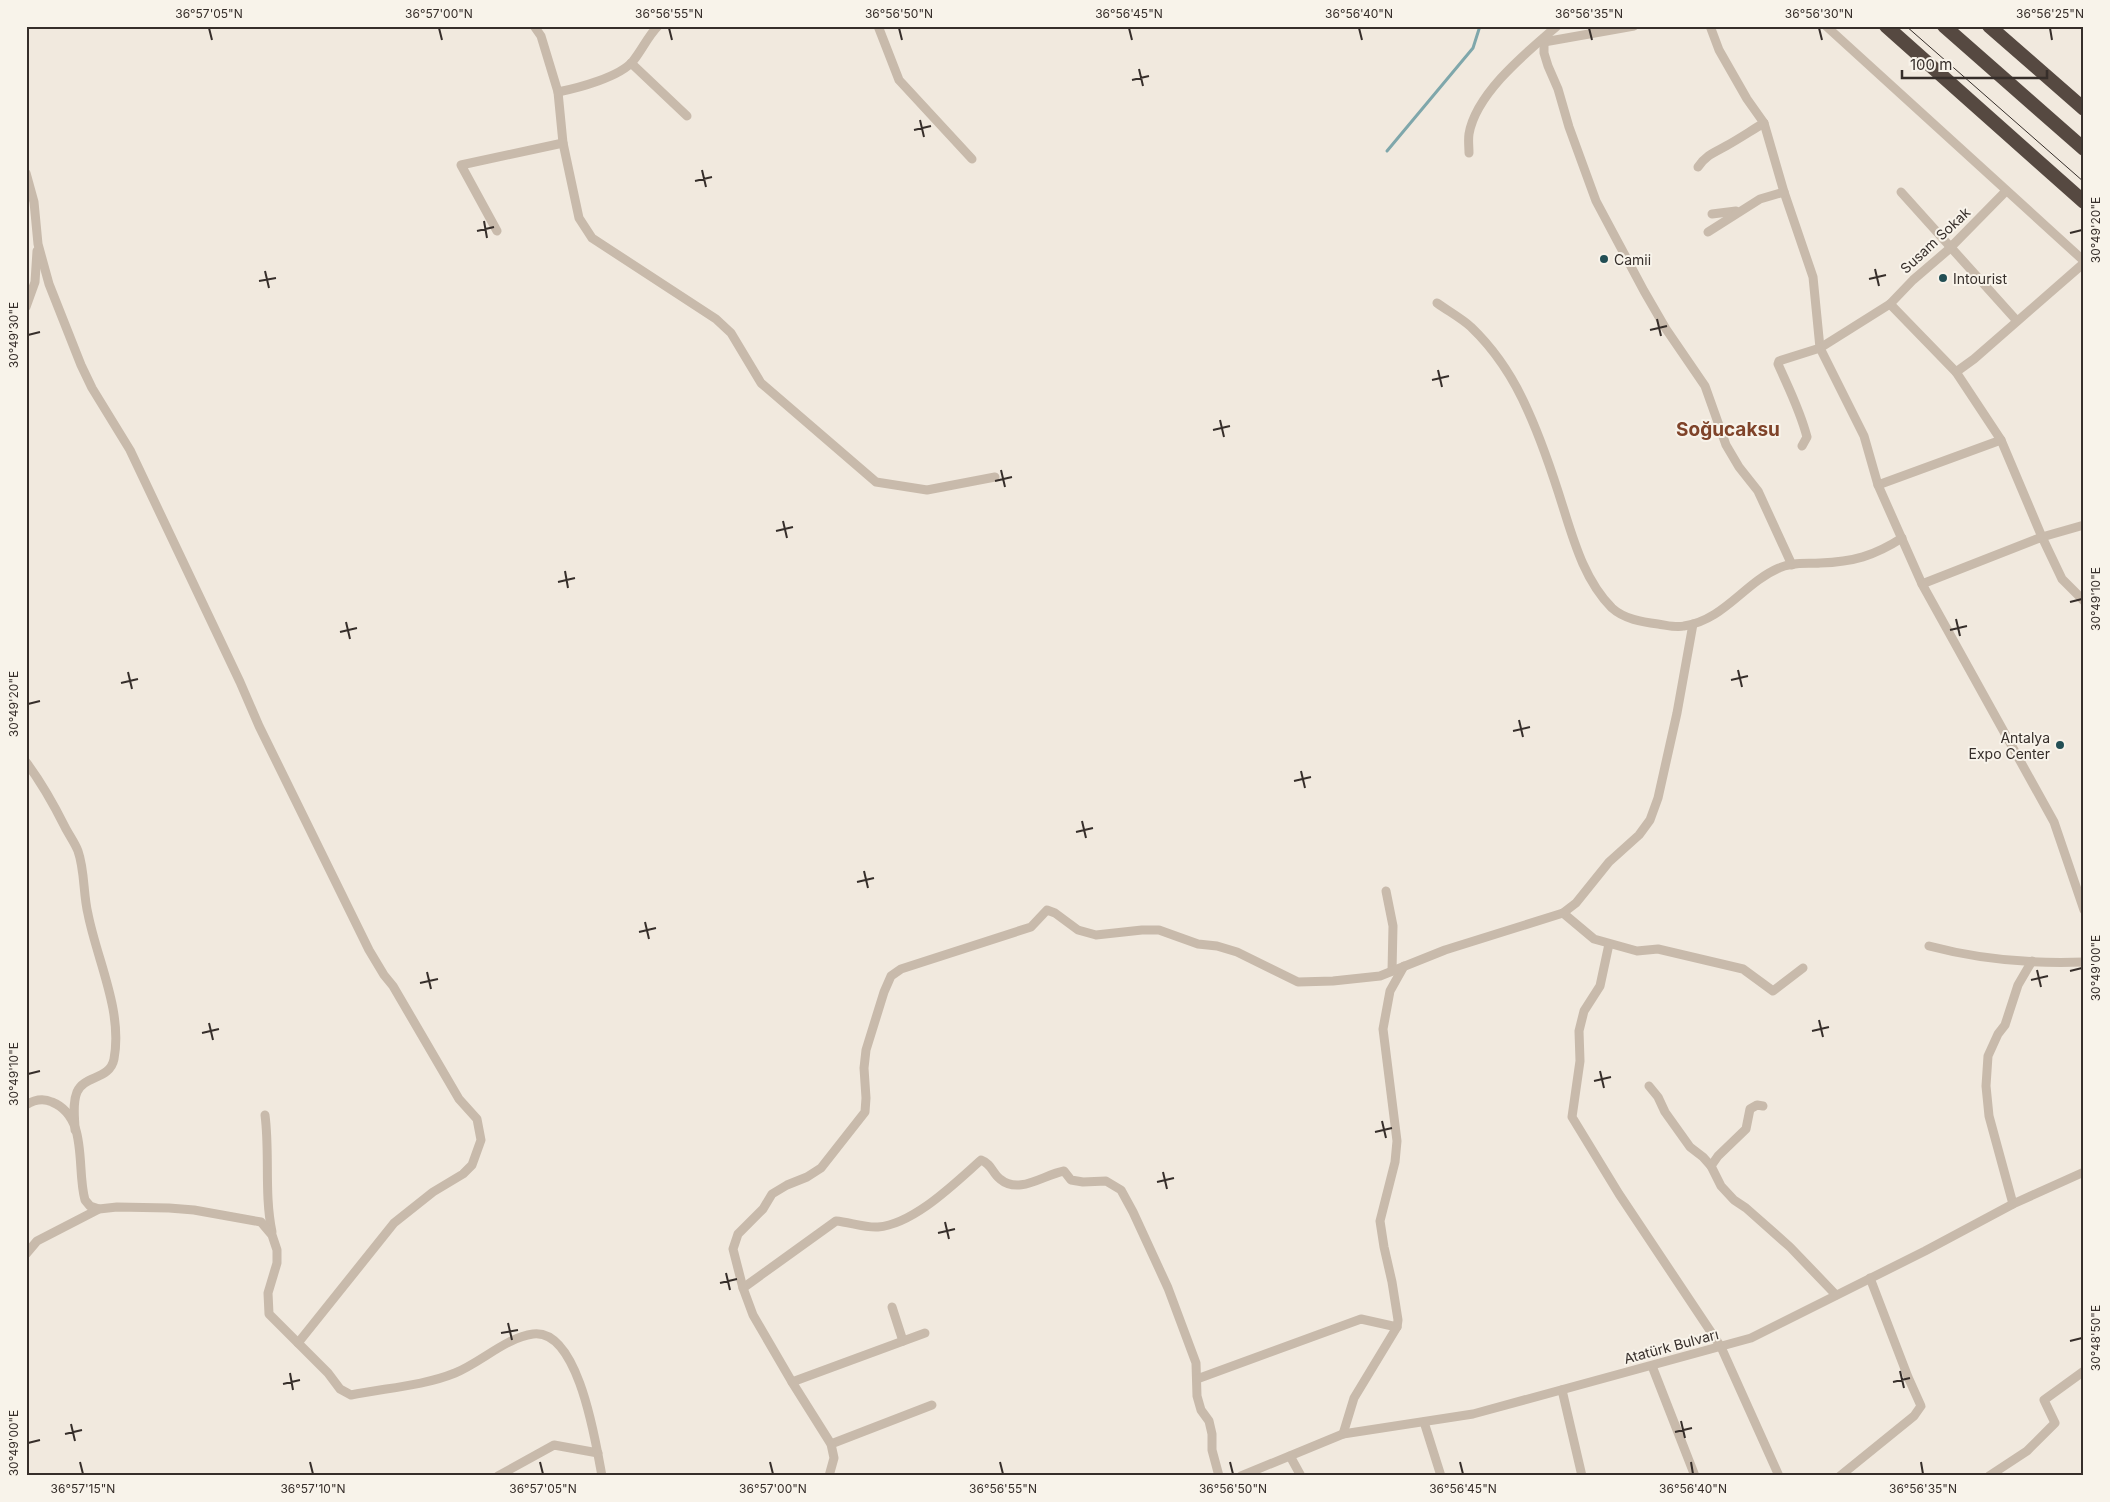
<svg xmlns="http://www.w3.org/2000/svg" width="2110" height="1502" font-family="Inter,sans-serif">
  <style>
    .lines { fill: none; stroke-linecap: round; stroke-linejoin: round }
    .stream { stroke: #7fa7ab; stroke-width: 3 }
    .minor { stroke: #c8baab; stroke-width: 9 }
    .highway { stroke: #564941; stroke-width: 14 }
    .tram { stroke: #362e2a; stroke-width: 1 }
    .ticks { fill: none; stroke: #362e2a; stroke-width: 2 }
    .poi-dot { fill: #224e54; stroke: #f8f3ea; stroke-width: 2 }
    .labels { text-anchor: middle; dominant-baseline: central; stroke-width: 4; stroke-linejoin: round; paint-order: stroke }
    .street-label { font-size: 14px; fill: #362e2a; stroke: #f8f3ea }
    .poi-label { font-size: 14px; fill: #362e2a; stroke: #f8f3ea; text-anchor: start }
    .district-label { font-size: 19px; font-weight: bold; fill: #7f4329; stroke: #f8f3ea }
    .neatline { fill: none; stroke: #362e2a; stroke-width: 2 }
    .ticks-label { font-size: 12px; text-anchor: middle; fill: #362e2a }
  </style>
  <rect width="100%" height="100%" fill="#f1e9de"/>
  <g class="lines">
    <path class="stream" d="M1387 151 1473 48 1480 26"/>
    <g class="minor">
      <path d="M534 26 541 36 558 92 563 143 579 218 592 238 716 319 731 333 761 383 876 482 927 490 995 477"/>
      <path d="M878 26 899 80 972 159"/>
      <path d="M1710 26 1719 50 1747 99 1764 123 1784 192 1813 277 1820 348 1864 436 1878 485 1922 584 2042 537 2062 579 2084 601"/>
      <path d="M1826 26 2084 261"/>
      <path d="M1544 38V53L1548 66 1558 89 1569 127 1596 201 1644 291 1666 329 1705 386 1726 445 1739 467 1758 491 1792 565"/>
      <path d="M1544 42 1634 26"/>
      <path d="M631 63 687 116"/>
      <path d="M558 92C578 88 620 77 633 61 642 50 648 36 658 26"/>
      <path d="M1469 153C1469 147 1468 140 1469 134 1476 93 1527 52 1557 26"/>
      <path d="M1698 167C1706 155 1715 152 1726 146 1739 139 1752 130 1764 123"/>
      <path d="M26 173 34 202 38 244 49 284 81 365 92 388 130 450 240 682 259 726 369 950 384 975 393 986 459 1099 477 1119 481 1140 472 1165 463 1174 433 1192 394 1223 298 1343"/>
      <path d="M1901 192 2017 321"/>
      <path d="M1712 214 1736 211"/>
      <path d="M497 231 461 165 563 143"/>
      <path d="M1708 232 1760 199 1784 192"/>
      <path d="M1437 303C1448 311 1461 318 1471 327 1495 350 1515 381 1528 411 1542 442 1553 475 1563 507 1574 542 1585 581 1612 608 1624 619 1642 622 1658 624 1666 625 1676 628 1684 626 1724 620 1744 583 1779 568 1791 562 1807 564 1820 563 1853 562 1874 556 1902 538"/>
      <path d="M1890 304 1956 372 2001 440 2042 537 2084 525"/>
      <path d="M26 307 35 282 37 251"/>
      <path d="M1956 372 1974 359 2084 263"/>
      <path d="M1802 446 1807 437C1800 410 1789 389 1778 364L1779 361 1820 348 1890 304 1913 280 1948 250 2006 191"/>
      <path d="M1878 485 2001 440"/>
      <path d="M1922 584 2054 822 2084 910"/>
      <path d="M26 762C41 782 54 805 65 827 69 835 75 843 78 851 85 871 83 894 88 914 97 960 123 1011 114 1059 110 1080 84 1075 77 1092 72 1104 75 1118 75 1130"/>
      <path d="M1386 891 1393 926 1392 971"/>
      <path d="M1563 913 1594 939 1637 951 1658 949 1743 969 1773 991 1803 968"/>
      <path d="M1609 944 1600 986 1584 1011 1579 1031 1580 1061 1572 1117 1619 1194 1721 1347 1779 1476"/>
      <path d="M1929 946C1978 959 2032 964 2084 962"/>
      <path d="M1649 1086 1658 1097 1665 1112 1690 1147 1703 1157 1711 1166 1721 1186 1734 1200 1746 1208 1790 1247 1836 1295"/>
      <path d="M26 1105C34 1100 43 1098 52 1102 89 1117 76 1169 85 1200L90 1206 99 1209"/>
      <path d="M265 1115C270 1154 264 1193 272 1232"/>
      <path d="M1711 1166 1718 1156 1746 1129 1750 1109 1757 1105 1763 1106"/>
      <path d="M2013 1204 1989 1116 1986 1086 1988 1056 1998 1034 2005 1025 2018 985 2032 961"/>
      <path d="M26 1254 37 1241 99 1209 117 1207 169 1208 194 1210 261 1222 272 1235 277 1250V1263L268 1293 269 1314 328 1373 340 1389 351 1395C385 1388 423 1386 455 1373 480 1363 507 1337 533 1334 579 1328 596 1445 602 1476"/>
      <path d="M743 1288 836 1221C849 1222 865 1228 878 1227 914 1224 955 1183 981 1160 992 1164 992 1173 1000 1179 1019 1195 1043 1175 1064 1171L1071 1180 1083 1182 1106 1181 1121 1190 1133 1212 1168 1288 1196 1363 1197 1396 1201 1410 1209 1421 1212 1434V1450L1219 1476"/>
      <path d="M892 1307 903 1341"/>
      <path d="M1652 1366 1695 1476"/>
      <path d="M1197 1379 1361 1319 1397 1327"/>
      <path d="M792 1382 925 1333"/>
      <path d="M1562 1390 1582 1476"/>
      <path d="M1424 1422 1441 1476"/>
      <path d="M1343 1434 1354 1398 1397 1327 1398 1320 1392 1282 1384 1247 1380 1221 1395 1162 1397 1141 1383 1029 1390 991 1404 966"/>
      <path d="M831 1444 932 1405"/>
      <path d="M1290 1456 1301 1476"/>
      <path d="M498 1476 554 1445 598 1453"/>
      <path d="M829 1476 834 1458 831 1444 792 1382 753 1315 743 1288 733 1249 738 1234 763 1209 772 1194 787 1185 807 1177 821 1168 865 1112 866 1098 864 1068 866 1050 884 992 891 976 901 969 1031 927 1047 910 1055 913 1078 930 1096 935 1142 930H1159L1198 944 1217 946 1237 952 1298 982 1333 981 1380 976 1445 950 1563 913 1576 903 1609 862 1639 835 1650 820 1658 798 1677 713 1693 624"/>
      <path d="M1241 1476 1343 1434 1473 1414 1751 1338 1925 1251 2013 1204 2084 1172"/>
      <path d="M1840 1476 1914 1416 1921 1406 1908 1377 1870 1278"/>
      <path d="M1989 1476 2027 1451 2055 1423 2044 1400 2084 1371"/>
    </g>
    <g class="highway">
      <path d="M1886 26 2084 202"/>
      <path d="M1944 26 2084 149"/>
      <path d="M1989 26 2084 109"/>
    </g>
    <path class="tram" d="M1906 26 2084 182"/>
  </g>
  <path class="ticks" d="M209 28 212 40M439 28 442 40M669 28 672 40M899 28 902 40M1129 28 1132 40M1359 28 1362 40M1589 28 1592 40M1819 28 1822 40M2050 28 2052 40M1139 69 1143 86M1132 80 1149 76M920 120 924 137M914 130 931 126M702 170 706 187M695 181 712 177M484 221 487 238M477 231 494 227M2070 233 2082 230M1875 269 1879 286M265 271 269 288M1869 279 1886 275M259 281 276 278M1657 319 1661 336M1650 330 1667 326M28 335 40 332M1438 370 1442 387M1432 380 1449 376M1220 420 1224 437M1213 430 1230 426M1001 470 1005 487M995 481 1012 477M783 521 787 538M776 531 793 527M565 571 568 588M558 582 575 578M2070 602 2082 599M1956 619 1960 636M346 622 350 639M1950 630 1967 626M340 632 357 628M1738 670 1742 687M128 672 132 689M1731 680 1748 676M121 683 138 679M28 704 40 701M1519 720 1523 737M1513 731 1530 727M1301 771 1305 788M1294 781 1311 777M1082 821 1086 838M1076 832 1093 828M864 871 868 888M857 882 874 878M645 922 649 939M639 932 656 928M2037 970 2041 987M2070 971 2082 968M427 972 431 989M2031 980 2048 976M420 983 438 979M1819 1020 1823 1037M209 1023 213 1040M1812 1031 1829 1027M202 1033 219 1029M1600 1071 1604 1088M28 1074 40 1071M1594 1081 1611 1077M1382 1121 1386 1138M1375 1132 1392 1128M1163 1172 1167 1189M1157 1182 1174 1178M945 1222 949 1239M938 1233 955 1229M726 1273 730 1290M720 1283 737 1279M508 1323 512 1340M501 1333 518 1330M2070 1341 2082 1338M1900 1371 1904 1388M290 1373 293 1390M1893 1382 1910 1378M283 1384 300 1380M1681 1421 1685 1438M71 1424 75 1441M1675 1432 1692 1428M65 1434 82 1430M28 1443 40 1440M80 1462 83 1474M310 1462 313 1474M540 1462 543 1474M770 1462 773 1474M1000 1462 1003 1474M1230 1462 1233 1474M1460 1462 1463 1474M1691 1462 1693 1474M1921 1462 1923 1474"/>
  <g class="poi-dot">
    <circle cx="1604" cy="259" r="5"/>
    <circle cx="1943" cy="278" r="5"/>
    <circle cx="2060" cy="745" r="5"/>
  </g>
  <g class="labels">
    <g class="street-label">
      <text transform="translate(1935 240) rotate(-43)">Susam Sokak</text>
      <text transform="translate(1671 1346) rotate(-15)">Atatürk Bulvarı</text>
    </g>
    <g class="poi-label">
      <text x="1614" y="259">Camii</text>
      <text x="1953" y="278">Intourist</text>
      <text x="2050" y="737" text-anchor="end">Antalya<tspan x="2050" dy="16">Expo Center</tspan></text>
    </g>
    <g class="district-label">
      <text x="1728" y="429">Soğucaksu</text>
    </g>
  </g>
  <rect width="2110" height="1502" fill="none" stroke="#f8f3ea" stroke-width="55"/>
  <path d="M1902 70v8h145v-8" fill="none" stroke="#362e2a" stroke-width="2.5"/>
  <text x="1910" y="70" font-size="15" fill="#362e2a" stroke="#f8f3ea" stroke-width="4" paint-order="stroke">100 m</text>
  <rect x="28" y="28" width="2054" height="1446" class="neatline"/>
  <g class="ticks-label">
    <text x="209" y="18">36°57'05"N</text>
    <text x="439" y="18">36°57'00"N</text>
    <text x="669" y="18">36°56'55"N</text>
    <text x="899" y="18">36°56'50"N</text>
    <text x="1129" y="18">36°56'45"N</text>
    <text x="1359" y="18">36°56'40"N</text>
    <text x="1589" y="18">36°56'35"N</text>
    <text x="1819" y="18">36°56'30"N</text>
    <text x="2050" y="18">36°56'25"N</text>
    <text transform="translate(2096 230) rotate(-90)" y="4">30°49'20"E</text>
    <text transform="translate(14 335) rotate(-90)" y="4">30°49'30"E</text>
    <text transform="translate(2096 599) rotate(-90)" y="4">30°49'10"E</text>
    <text transform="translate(14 704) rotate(-90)" y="4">30°49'20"E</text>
    <text transform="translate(2096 968) rotate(-90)" y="4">30°49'00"E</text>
    <text transform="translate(14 1074) rotate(-90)" y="4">30°49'10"E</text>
    <text transform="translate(2096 1338) rotate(-90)" y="4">30°48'50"E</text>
    <text transform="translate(14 1443) rotate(-90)" y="4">30°49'00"E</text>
    <text x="83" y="1493">36°57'15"N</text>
    <text x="313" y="1493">36°57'10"N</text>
    <text x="543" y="1493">36°57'05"N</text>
    <text x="773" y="1493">36°57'00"N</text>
    <text x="1003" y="1493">36°56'55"N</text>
    <text x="1233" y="1493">36°56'50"N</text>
    <text x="1463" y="1493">36°56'45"N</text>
    <text x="1693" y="1493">36°56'40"N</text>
    <text x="1923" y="1493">36°56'35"N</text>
  </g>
</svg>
